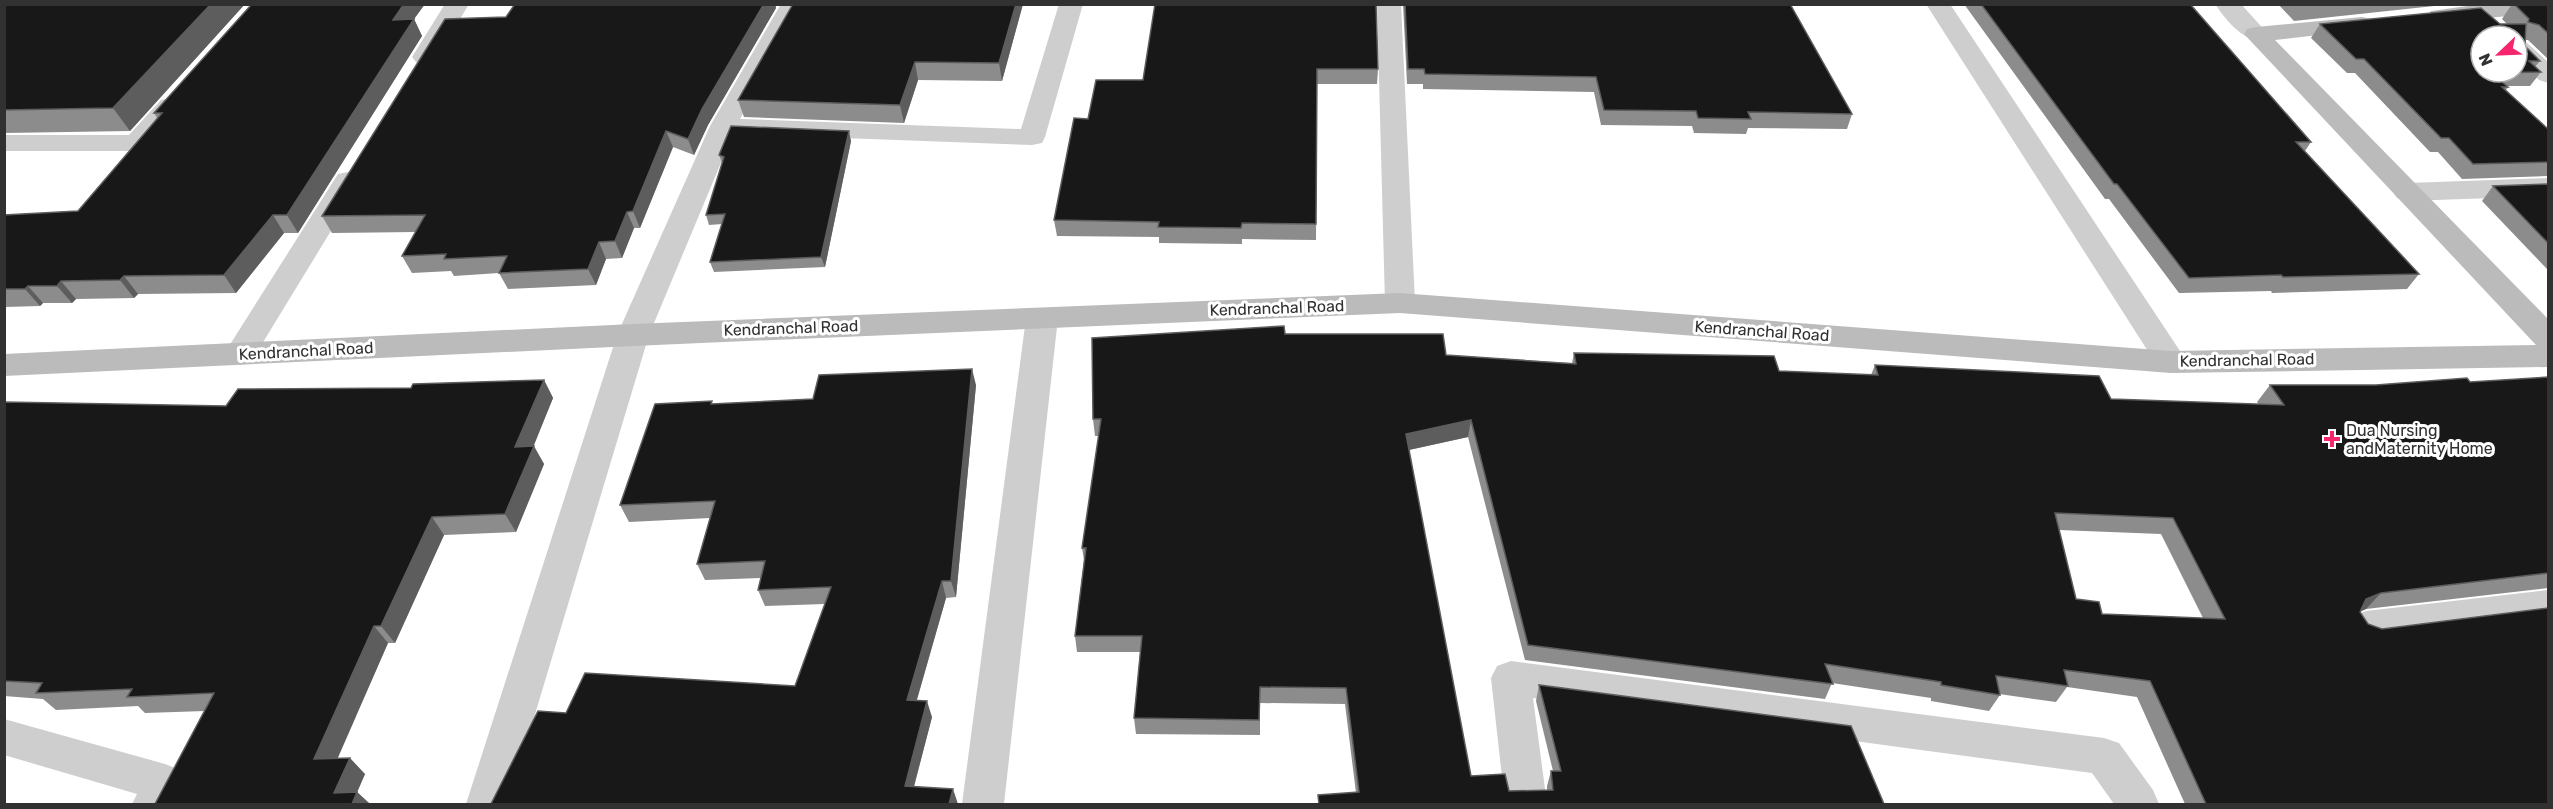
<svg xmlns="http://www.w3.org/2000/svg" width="2553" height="809" font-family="Rubik,sans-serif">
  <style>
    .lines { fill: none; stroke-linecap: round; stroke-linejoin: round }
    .street { fill: #cecece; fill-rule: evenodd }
    .secondary { fill: #bbb; fill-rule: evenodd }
    .wall { fill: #8c8c8c; fill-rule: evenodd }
    .shaded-wall { fill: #5d5d5d }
    .building { fill: #181818; stroke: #5d5d5d; stroke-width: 1.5; fill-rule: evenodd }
    .poi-dot { fill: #f6256e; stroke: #fff; stroke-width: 2 }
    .labels { text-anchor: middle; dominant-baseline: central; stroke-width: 6; stroke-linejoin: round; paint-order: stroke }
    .street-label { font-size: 16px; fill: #313131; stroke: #fff }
    .poi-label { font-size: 16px; fill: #313131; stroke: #fff; text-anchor: start }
  </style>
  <rect width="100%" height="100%" fill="#fff"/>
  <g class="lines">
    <g class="street">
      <path d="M445 4H469L434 62 425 65 416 62 412 57Z"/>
      <path d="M781 4H805L740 119 1021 129 1059 4H1083L1045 137 1042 143 1032 145 733 134 649 335 508 804H466L617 335 710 126Z"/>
      <path d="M1377 4H1401L1415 303 1411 310 1400 313 1389 310 1385 303Z"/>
      <path d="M1926 4H1950L2182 354 2187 362 2182 370 2171 373 2160 370Z"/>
      <path d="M2215 4H2241L2268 34 2265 39C2244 44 2226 20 2215 4Z"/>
      <path d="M2517 40 2526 42 2548 62V83L2539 80 2517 60Z"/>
      <path d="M170 98 179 100 183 106 146 149 136 151H4V135H129L161 100Z"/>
      <path d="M348 172 358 174 362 180 251 362 240 365 229 362 224 354 229 346 338 174Z"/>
      <path d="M2548 178V196L2407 201 2397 198 2393 192 2397 186 2407 183Z"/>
      <path d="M1042 308 1053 311 1058 318 1004 804H962L1026 318 1031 311Z"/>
      <path d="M2548 590V620L2366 643 2353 638 2347 627 2353 616 2366 611Z"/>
      <path d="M1511 661 2104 738 2119 743 2153 790 2159 804H2114L2092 773 1533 698 1547 804H1505L1491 678 1497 666Z"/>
      <path d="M4 719 165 764 180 770 186 783 175 804H132L137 794 4 755Z"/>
    </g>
    <g class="secondary">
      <path d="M2482 4H2548V12L2440 23 2431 21 2428 16 2431 11Z"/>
      <path d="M2362 17 2371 19 2374 24 2371 29 2275 40 2548 319V367L2171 373 1400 313 633 346 4 376V354L633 324 1400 293 2171 351 2536 345 2244 34 2247 29 2256 27Z"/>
    </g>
  </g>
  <g class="wall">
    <path d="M4 4H245L130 131 4 133Z"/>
    <path d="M252 4H425L414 19 422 36 298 233H284L236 293 138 294 134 298 76 299 72 303H43L40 306 4 307V215L78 211 157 118 154 113Z"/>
    <path d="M515 4H775L776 8 708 125 694 155 673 147 640 228H634L622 258 606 259 596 285 508 289 499 273 454 276 451 271 412 273 402 256 416 232 332 233 322 216 506 17Z"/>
    <path d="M793 4H1023L1002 81 918 80 904 123 744 117 738 100Z"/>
    <path d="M1155 4 1378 69 1377 84H1317L1316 240 1242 239V244L1159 243V237L1057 236 1054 220 1088 119 1143 80Z"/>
    <path d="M1403 4H1790L1852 114 1847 129 1748 128 1746 134 1694 133 1692 126 1601 125 1594 92 1423 89V84H1407Z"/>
    <path d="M1964 4H2190L2311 142 2305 151 2419 274 2407 289 2272 293 2271 291 2179 293 2109 199H2105Z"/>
    <path d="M2278 4H2453L2294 21Z"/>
    <path d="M2512 4H2548V59L2528 40H2525V46L2540 61 2535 67 2541 72 2530 86H2507L2508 87 2506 90 2548 129V176L2462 179 2438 152H2430L2355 73H2347L2311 38 2320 24H2507L2502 19Z"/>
    <path d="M851 141 825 267 714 272 710 262 722 224 709 225 706 215 722 163 719 155Z"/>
    <path d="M2548 184V270L2482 201 2493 186Z"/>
    <path d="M1285 334 1446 355 1572 363 1574 353 1779 371 1871 375 1875 365 2111 399 2259 405 2257 402 2270 385H2376L2470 382 2548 377V588L2366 609 2360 612 2368 624 2548 804H2185L2137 697 2067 687 2056 702 1999 694 2000 695 1989 711 1931 701V698L1832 683 1825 699 1525 660 1468 437 1409 450 1471 776 1509 791H1547V786L1551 771H1553L1536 701 1539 685 1884 804H1318V795L1356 793 1345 704 1260 703V735L1136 734 1134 718 1140 652H1077L1075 636 1084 560 1082 548 1099 436H1095L1093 419ZM2059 530 2161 534 2203 618 2102 614 2076 599Z"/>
    <path d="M544 380 553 398 533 446 544 464 516 532 444 535 395 643H388L337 758 365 774 357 792 370 804H155L205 711 145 713 138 706 56 710 43 699 4 696V402L226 406 411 388Z"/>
    <path d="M976 385 956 597 946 598 917 700 932 717 914 787 958 804 566 713 795 686 825 604 765 606 758 590 761 578 705 580 697 564 710 518 629 522 620 505 713 404 813 399Z"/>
  </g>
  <g class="shaded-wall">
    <path d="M211 4H245L130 131 113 108Z"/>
    <path d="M404 4H425L414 19 422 36 298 233 287 215 393 20Z"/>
    <path d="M764 4H775L776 8 708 125 694 155 688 139 702 109Z"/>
    <path d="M1016 4H1023L1002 81 999 63Z"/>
    <path d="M915 62 918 80 904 123 900 105Z"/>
    <path d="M666 131 673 147 640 228 633 211Z"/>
    <path d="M849 131 851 141 825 267 821 257Z"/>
    <path d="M627 212 634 228 622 258 615 241Z"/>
    <path d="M273 215 284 233 236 293 224 275Z"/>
    <path d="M599 242 606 259 596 285 588 269Z"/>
    <path d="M124 276 138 294 134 298 120 280Z"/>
    <path d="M61 281 76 299 72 303 57 286Z"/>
    <path d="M28 286 43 303 40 306 25 289Z"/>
    <path d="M972 369 976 385 956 597 951 581Z"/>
    <path d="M544 380 553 398 526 465 515 447Z"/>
    <path d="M1471 420 1468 437 1404 451 1406 434Z"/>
    <path d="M534 446 544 464 516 532 505 514Z"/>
    <path d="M432 517 444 535 395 643 381 626Z"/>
    <path d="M942 581 946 598 912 716 907 700Z"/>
    <path d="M2381 593 2366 609 2351 615 2366 599Z"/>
    <path d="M374 626 388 643 330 776 314 759Z"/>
    <path d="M927 701 932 717 910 801 905 786Z"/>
    <path d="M350 758 365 774 352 804 334 793Z"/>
    <path d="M953 789 958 804H949Z"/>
    <path d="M357 792 370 804H352Z"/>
  </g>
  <g class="building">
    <path d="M4 4H211L113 108 4 110Z"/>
    <path d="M252 4H404L393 20 414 19 287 215H273L224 275 124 276 120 280 61 281 57 286H28L25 289H4V215L78 211 162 113H154Z"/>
    <path d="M515 4H764L702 109 688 139 666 131 633 211 627 212 615 241 599 242 588 269 499 273 507 256 444 259 446 254 402 256 425 215 322 216 445 19 506 17Z"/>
    <path d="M793 4H1016L999 63 915 62 900 105 738 100Z"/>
    <path d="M1155 4H1376L1378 69H1317L1316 224 1242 223 1241 228 1158 227 1159 222 1054 220 1074 118 1088 119 1096 80H1143Z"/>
    <path d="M1405 4H1790L1852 114 1748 112 1751 119 1698 118 1696 111 1604 110 1596 77 1425 74 1424 69H1408Z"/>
    <path d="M1981 4H2190L2311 142H2296L2419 274 2283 277 2281 275 2189 278 2117 184H2114Z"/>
    <path d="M2514 4H2548V33L2539 25 2528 22 2529 19Z"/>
    <path d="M2481 8 2500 24H2526L2525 46 2540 61H2529L2541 72 2492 73 2508 87H2502L2548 129V162L2473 164 2449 138H2441L2364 59H2356L2320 24ZM2481 36H2517V72H2481Z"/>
    <path d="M731 126 849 131 821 257 710 262 725 214 706 215 724 157 719 155Z"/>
    <path d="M2548 184V243L2493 186Z"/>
    <path d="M1284 326 1285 334H1443L1446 355 1576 364 1574 353 1774 356 1779 371 1878 375 1875 365 2099 376 2111 399 2284 405 2270 385H2376L2467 378 2470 382 2548 377V573L2381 593 2366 599 2360 612 2368 624 2382 629 2548 608V804H2206L2150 681 2064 670 2068 686 1996 676 2000 695 1941 685V682L1825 664 1833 684 1528 645 1471 420 1406 434 1471 776 1505 774 1509 791 1553 790 1551 771H1561L1539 685 1851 726 1884 804H1319L1318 795 1359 792 1346 688 1260 687 1259 720 1134 718 1142 636H1075L1086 548H1082L1101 419H1093L1092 338ZM2055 513 2173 518 2225 619 2102 614 2099 602 2076 599Z"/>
    <path d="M972 369 951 581H942L907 700 927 701 905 786 953 789 949 804H491L538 711 566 713 585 673 795 686 831 587 758 590 765 561 697 564 715 501 620 505 655 404 712 401 711 404 813 399 819 375Z"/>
    <path d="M544 380 515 447 534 446 505 514 432 517 381 626H374L314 759 350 758 334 793 357 792 352 804H155L214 693 127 697 132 689 36 693 42 683 4 681V402L226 406 238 389 411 388 413 384Z"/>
  </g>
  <path class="poi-dot" d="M2329 430h6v6h6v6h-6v6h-6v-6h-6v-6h6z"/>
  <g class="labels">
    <g class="street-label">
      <text transform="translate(1277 308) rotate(-2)">Kendranchal Road</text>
      <text transform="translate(791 328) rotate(-2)">Kendranchal Road</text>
      <text transform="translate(1762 331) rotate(4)">Kendranchal Road</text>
      <text transform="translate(306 351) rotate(-3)">Kendranchal Road</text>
      <text transform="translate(2247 360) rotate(-1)">Kendranchal Road</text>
    </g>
    <g class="poi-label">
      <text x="2346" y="430">Dua Nursing<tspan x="2346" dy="18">andMaternity Home</tspan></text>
    </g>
  </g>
  <rect width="2553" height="809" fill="none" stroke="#313131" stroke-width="12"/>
  <g transform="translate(2499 54) rotate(247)"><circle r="28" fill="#ffffff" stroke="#adadad" stroke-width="1.5"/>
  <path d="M0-4.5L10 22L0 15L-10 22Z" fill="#f6256e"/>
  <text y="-9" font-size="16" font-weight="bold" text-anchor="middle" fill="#313131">N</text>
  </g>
</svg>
